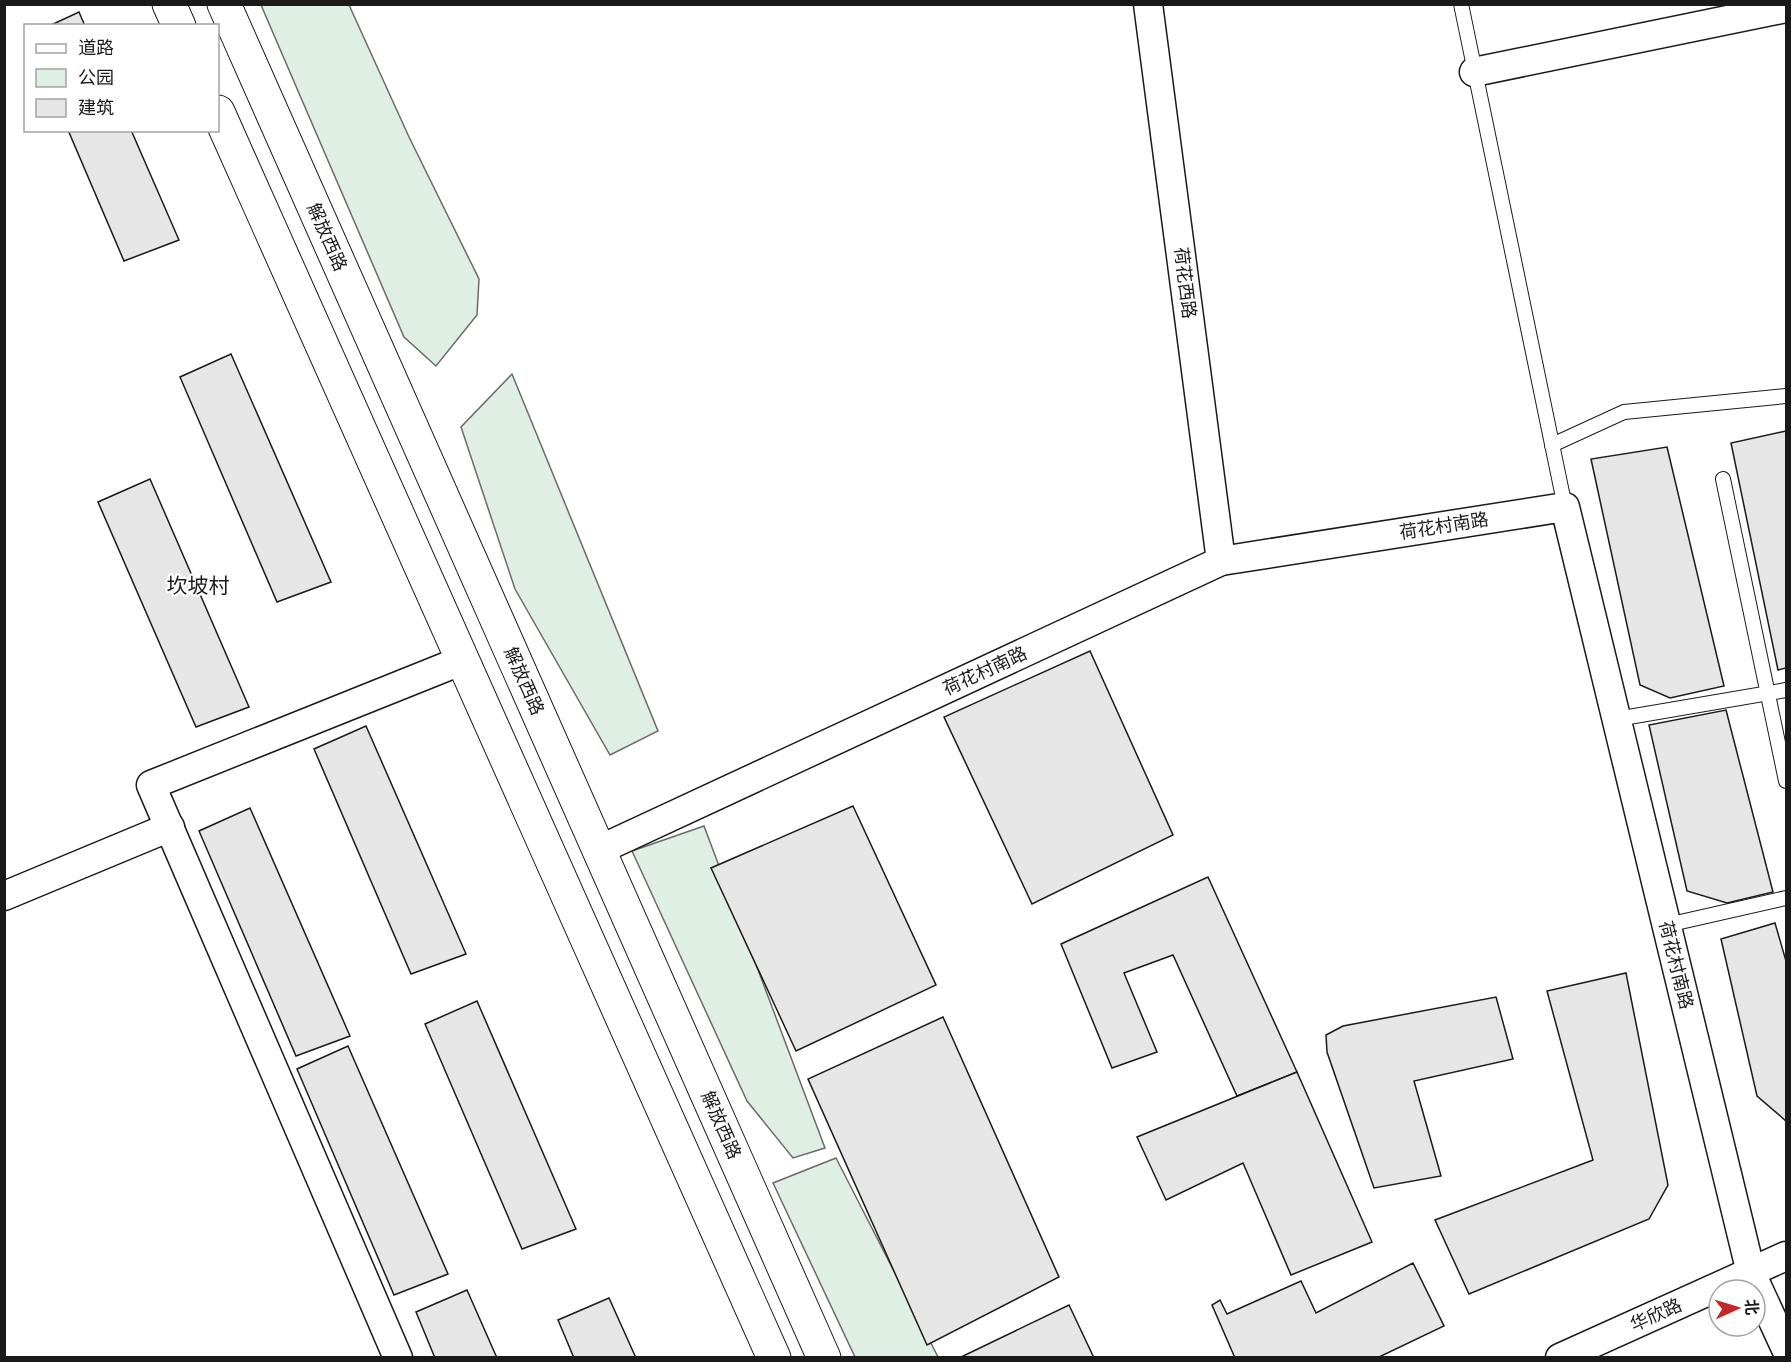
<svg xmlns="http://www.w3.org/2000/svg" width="1791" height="1362" font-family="'Fira Sans','Noto Sans SC',sans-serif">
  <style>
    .green { fill: #e0efe3; stroke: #6a6a6a; stroke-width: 1.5 }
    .building { fill: #e6e6e6; stroke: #1a1a1a; stroke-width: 1.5 }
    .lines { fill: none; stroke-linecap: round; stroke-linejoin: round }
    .service-casing { stroke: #1a1a1a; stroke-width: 16 }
    .minor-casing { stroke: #1a1a1a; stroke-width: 31 }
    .primary-casing { stroke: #1a1a1a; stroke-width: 35 }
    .service { stroke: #fff; stroke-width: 14 }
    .minor { stroke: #fff; stroke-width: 28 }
    .primary { stroke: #fff; stroke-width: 33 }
    .labels { text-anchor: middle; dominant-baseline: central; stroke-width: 4.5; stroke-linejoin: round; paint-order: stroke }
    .street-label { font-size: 18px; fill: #1a1a1a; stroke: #fff }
    .quarter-label { font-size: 21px; fill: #1a1a1a; stroke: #fff }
  </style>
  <rect width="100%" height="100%" fill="#fff"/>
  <g class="green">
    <path d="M261 5H349L409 137 479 279 477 315 436 366 404 337Z"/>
    <path d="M512 374 658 731 610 755 515 589 461 427Z"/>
    <path d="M704 826 825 1148 793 1158 747 1101 632 851Z"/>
    <path d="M836 1158 938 1357H855L773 1183Z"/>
  </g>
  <g class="building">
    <path d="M79 12 85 26H49Z"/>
    <path d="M68 130H131L179 240 124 261Z"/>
    <path d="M231 354 331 582 277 602 180 377Z"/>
    <path d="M1786 431V668L1778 670 1731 443Z"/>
    <path d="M1667 447 1724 686 1670 698 1640 685 1591 459Z"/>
    <path d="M150 479 249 707 196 727 98 502Z"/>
    <path d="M1090 651 1173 835 1032 904 944 717Z"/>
    <path d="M1726 710 1773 892 1727 903 1687 891 1649 725Z"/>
    <path d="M366 726 466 954 411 974 314 749Z"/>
    <path d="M853 806 936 985 796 1051 711 868Z"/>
    <path d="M250 808 350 1036 296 1056 199 831Z"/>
    <path d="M1208 877 1297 1072 1237 1096 1173 955 1124 973 1157 1052 1112 1068 1061 944Z"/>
    <path d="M1775 923 1786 961V1121L1757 1096 1721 939Z"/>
    <path d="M1626 973 1668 1185 1649 1219 1469 1294 1435 1220 1593 1160 1547 991Z"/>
    <path d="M1496 997 1513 1059 1414 1081 1441 1176 1374 1188 1327 1052 1326 1035 1343 1026Z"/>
    <path d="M477 1001 576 1229 522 1249 425 1024Z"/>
    <path d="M943 1017 1059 1277 927 1345 808 1079Z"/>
    <path d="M348 1046 448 1274 394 1295 297 1069Z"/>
    <path d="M1297 1072 1372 1242 1291 1275 1243 1163 1166 1200 1137 1137Z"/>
    <path d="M1413 1263 1444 1326 1377 1358H1235L1212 1305 1220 1300 1227 1314 1301 1281 1316 1313Z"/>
    <path d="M467 1290 497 1358H435L416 1312Z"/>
    <path d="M609 1298 636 1358H574L558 1320Z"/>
    <path d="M1069 1305 1094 1358H959Z"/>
  </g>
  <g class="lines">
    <g class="service-casing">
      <g id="service">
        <path d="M1461 4 1565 507"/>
        <path d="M1552 445 1624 412 1786 396"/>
        <path d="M1723 479 1786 781"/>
        <path d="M1617 719 1786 690"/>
        <path d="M1667 925 1786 898"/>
      </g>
    </g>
    <g class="minor-casing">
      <g id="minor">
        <path d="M1148 4 1221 561"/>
        <path d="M1474 72 1786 8"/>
        <path d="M599 850 1221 561 1565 507 1751 1273 1786 1349"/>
        <path d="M4 896 170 827"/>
        <path d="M398 1358 151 785 463 660"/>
        <path d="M1560 1358 1786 1256"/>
      </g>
    </g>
    <g class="primary-casing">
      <g id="primary">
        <path d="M169 4 179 26"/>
        <path d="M224 4 824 1358"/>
        <path d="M218 112 774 1358"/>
      </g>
    </g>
    <use href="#service" class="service"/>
    <use href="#minor" class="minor"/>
    <use href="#primary" class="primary"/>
  </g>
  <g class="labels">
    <g class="street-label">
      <text transform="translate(327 237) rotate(66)">解放西路</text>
      <text transform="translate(1185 283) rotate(83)">荷花西路</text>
      <text transform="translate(1444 526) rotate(-9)">荷花村南路</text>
      <text transform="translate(985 671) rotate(-25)">荷花村南路</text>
      <text transform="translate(524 681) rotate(66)">解放西路</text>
      <text transform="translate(1676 965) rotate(76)">荷花村南路</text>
      <text transform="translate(721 1125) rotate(66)">解放西路</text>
      <text transform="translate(1656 1315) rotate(-24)">华欣路</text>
    </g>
    <g class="quarter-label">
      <text x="198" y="586">坎坡村</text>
    </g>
  </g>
  <rect width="1791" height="1362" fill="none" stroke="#1a1a1a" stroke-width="12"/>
  <rect x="24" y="24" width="195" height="108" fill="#ffffff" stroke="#a3a3a3" stroke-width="1.5"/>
  <rect x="36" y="44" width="30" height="9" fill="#ffffff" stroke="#a3a3a3" stroke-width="1.5"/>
  <text x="78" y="54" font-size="18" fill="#1a1a1a">道路</text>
  <rect x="36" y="69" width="30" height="18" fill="#e0efe3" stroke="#a3a3a3" stroke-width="1.5"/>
  <text x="78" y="84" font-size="18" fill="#1a1a1a">公园</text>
  <rect x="36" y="99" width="30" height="18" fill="#e6e6e6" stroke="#a3a3a3" stroke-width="1.5"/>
  <text x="78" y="114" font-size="18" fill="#1a1a1a">建筑</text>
  <g transform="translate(1737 1308) rotate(86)"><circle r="28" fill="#ffffff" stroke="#a3a3a3" stroke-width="1.5"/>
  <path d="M0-4.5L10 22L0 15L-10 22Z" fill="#c62828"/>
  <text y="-9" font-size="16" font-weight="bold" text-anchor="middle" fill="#1a1a1a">北</text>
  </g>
</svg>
